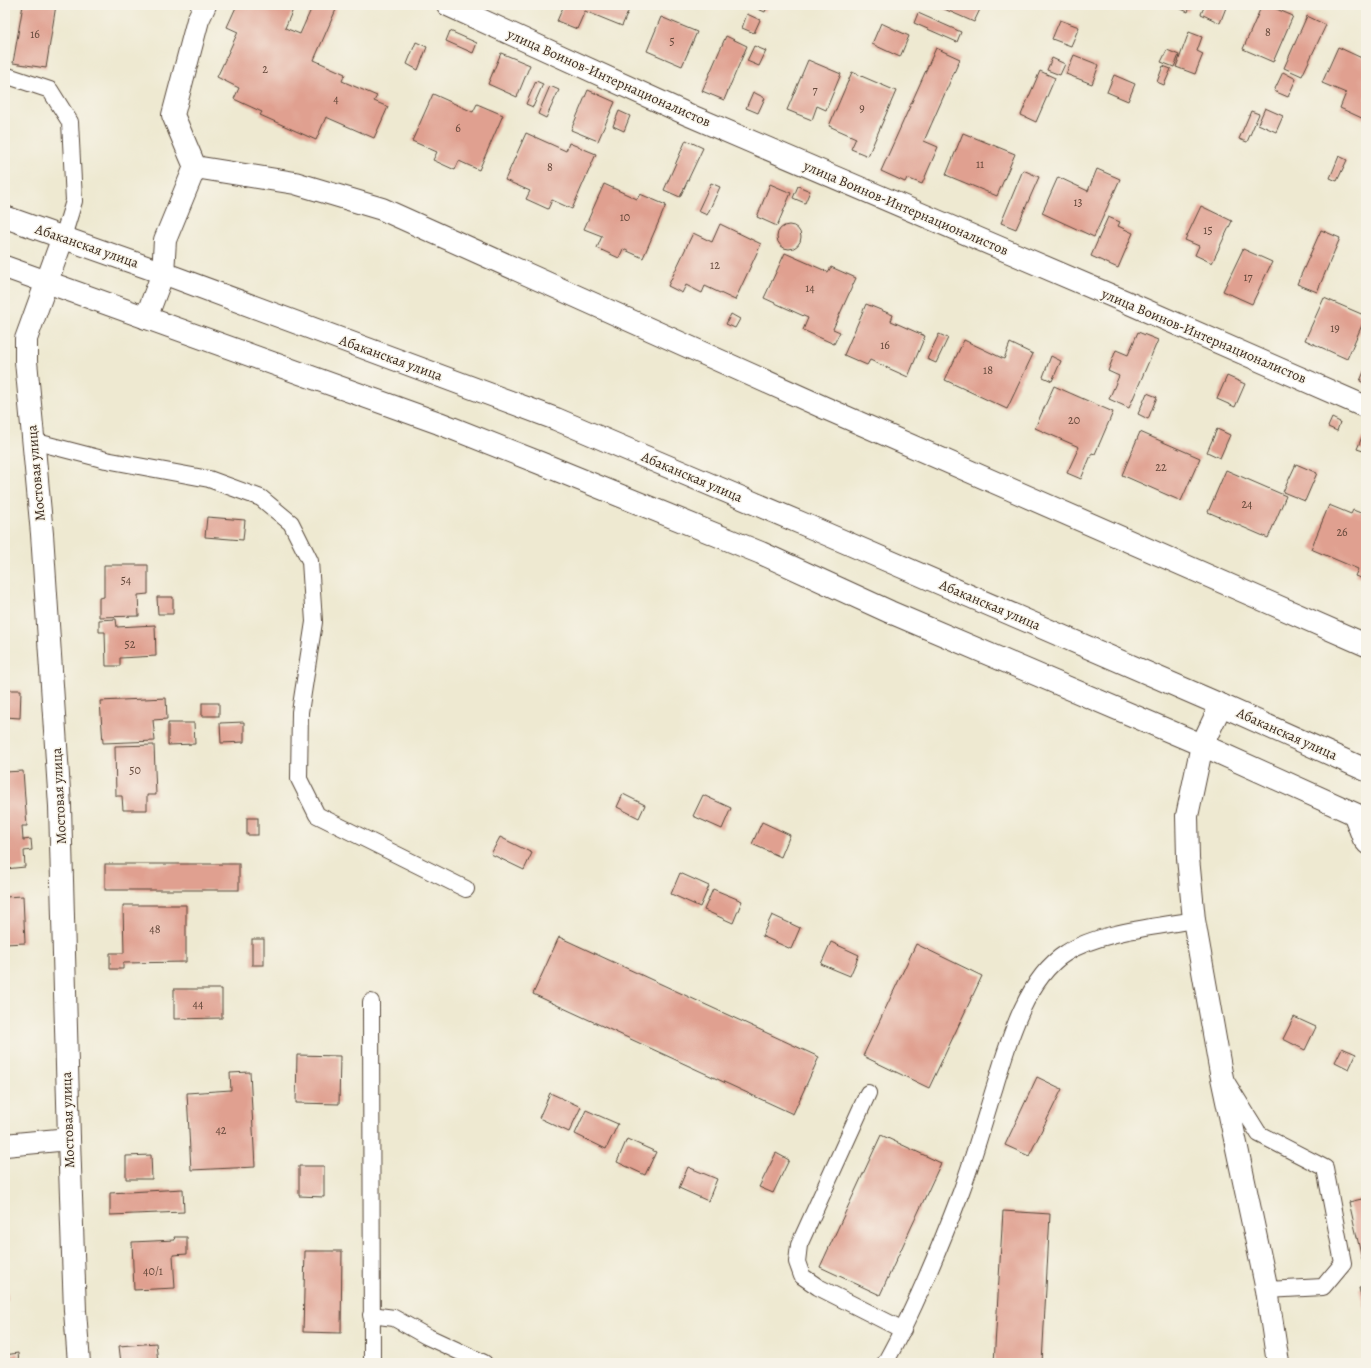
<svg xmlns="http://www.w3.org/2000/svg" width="1371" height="1368" font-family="Alegreya,serif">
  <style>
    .building { fill: #e0a090 }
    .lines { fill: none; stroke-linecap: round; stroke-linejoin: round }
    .service-casing { stroke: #564739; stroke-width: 18 }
    .minor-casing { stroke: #564739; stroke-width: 24 }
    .secondary-casing { stroke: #564739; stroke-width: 24 }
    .service { stroke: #fff; stroke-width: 16 }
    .minor { stroke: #fff; stroke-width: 22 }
    .secondary { stroke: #fff; stroke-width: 22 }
    .labels { text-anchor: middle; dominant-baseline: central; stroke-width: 3; stroke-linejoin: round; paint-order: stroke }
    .number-label { font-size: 12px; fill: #64483a }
    .street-label { font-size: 14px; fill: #3b2a1e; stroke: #f7f3e8 }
  </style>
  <rect width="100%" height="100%" fill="#f7f3e8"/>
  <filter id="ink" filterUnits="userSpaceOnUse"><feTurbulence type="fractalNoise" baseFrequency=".025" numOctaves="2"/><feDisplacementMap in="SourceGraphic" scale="8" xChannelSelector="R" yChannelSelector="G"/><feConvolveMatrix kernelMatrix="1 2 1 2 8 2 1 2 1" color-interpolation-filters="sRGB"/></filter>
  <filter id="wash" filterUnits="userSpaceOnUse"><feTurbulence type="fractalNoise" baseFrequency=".012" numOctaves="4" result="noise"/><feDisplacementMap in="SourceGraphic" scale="16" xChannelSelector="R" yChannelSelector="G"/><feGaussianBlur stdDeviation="0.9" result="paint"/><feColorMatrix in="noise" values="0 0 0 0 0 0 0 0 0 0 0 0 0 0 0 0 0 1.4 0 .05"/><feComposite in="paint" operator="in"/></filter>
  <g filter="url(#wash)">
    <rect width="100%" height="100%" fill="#eee9d1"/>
    <g id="blocks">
      <g class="building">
        <path d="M23 5H56L46 68 13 63Z"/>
        <path d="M237 5H295L285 28 300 34 313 5H338L314 60 345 74 342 81 377 96 374 101 388 107 374 138 326 117 316 140 260 115 262 112 234 99 239 88 217 77 238 32 227 27Z"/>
        <path d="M564 5H631L622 26 585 11 577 29 557 21Z"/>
        <path d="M751 5H768L765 12 751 6Z"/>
        <path d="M935 5H982L974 22Z"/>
        <path d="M1172 5H1191L1188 12Z"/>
        <path d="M1205 5H1227L1220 23 1201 14Z"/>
        <path d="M1262 5H1267L1293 16 1273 62 1243 49Z"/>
        <path d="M918 13 961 32 957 42 914 23Z"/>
        <path d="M747 14 760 20 754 33 742 28Z"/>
        <path d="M1307 16 1326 25 1302 76 1284 68Z"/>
        <path d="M661 17 697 32 682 66 647 51Z"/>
        <path d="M1060 20 1079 27 1071 46 1052 39Z"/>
        <path d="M881 23 909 36 900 57 872 44Z"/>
        <path d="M450 31 477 43 473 53 446 41Z"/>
        <path d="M1189 32 1202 37 1197 51 1203 54 1195 74 1176 67Z"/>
        <path d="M726 36 747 46 724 100 702 91Z"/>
        <path d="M416 42 427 47 418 70 407 64Z"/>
        <path d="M754 46 766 51 759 66 747 61Z"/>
        <path d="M1338 47 1366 60V120L1340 108 1346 93 1322 83Z"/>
        <path d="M936 48 960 59 924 141 938 147 922 184 907 178 905 182 881 171Z"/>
        <path d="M1167 50 1179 55 1174 67 1161 62Z"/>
        <path d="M501 53 530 65 517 97 488 84Z"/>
        <path d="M1074 55 1099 65 1092 84 1066 74Z"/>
        <path d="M1052 58 1065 64 1060 75 1047 70Z"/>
        <path d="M808 60 841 74 826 110 817 106 812 120 787 110Z"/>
        <path d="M1163 66 1171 69 1164 85 1157 82Z"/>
        <path d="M1040 71 1055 78 1036 122 1021 115Z"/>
        <path d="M852 72 896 91 868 156 851 149 856 138 829 126Z"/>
        <path d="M1283 72 1296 79 1288 97 1274 91Z"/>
        <path d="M1114 75 1135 84 1128 101 1107 92Z"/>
        <path d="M536 81 543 84 533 107 526 104Z"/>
        <path d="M550 86 559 90 546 118 538 114Z"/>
        <path d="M588 90 615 102 598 141 571 130Z"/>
        <path d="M753 92 765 98 758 113 746 108Z"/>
        <path d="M433 94 473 112 477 104 503 115 479 170 459 161 455 170 433 160 437 152 412 141Z"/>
        <path d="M1265 108 1283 116 1276 132 1258 124Z"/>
        <path d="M619 111 630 116 624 131 613 126Z"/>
        <path d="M1251 111 1259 114 1247 142 1239 139Z"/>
        <path d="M526 133 566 151 569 143 596 154 572 209 552 200 548 209 526 199 530 191 505 180Z"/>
        <path d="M963 133 1015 154 997 196 946 175Z"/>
        <path d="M686 140 703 148 680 197 664 190Z"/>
        <path d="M1339 156 1347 160 1337 181 1330 178Z"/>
        <path d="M1097 169 1120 179 1094 237 1042 213 1058 177 1088 191Z"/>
        <path d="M1023 170 1039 177 1016 229 1001 223Z"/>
        <path d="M711 183 720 187 707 215 698 211Z"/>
        <path d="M604 184 637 199 640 194 666 205 643 258 623 249 619 258 597 248 602 236 584 229Z"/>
        <path d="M770 184 791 193 777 226 757 217Z"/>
        <path d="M798 186 810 191 805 203 793 198Z"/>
        <path d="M1201 206 1232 221 1212 263 1195 255 1199 246 1185 240Z"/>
        <path d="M1108 217 1120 222 1118 226 1133 233 1118 268 1091 256Z"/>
        <path d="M720 224 761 244 735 300 705 286 702 293 686 285 682 293 668 286 693 233 712 242Z"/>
        <circle cx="789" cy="237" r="12"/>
        <path d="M1321 230 1340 238 1317 292 1297 284Z"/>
        <path d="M1243 249 1272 262 1252 304 1223 291Z"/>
        <path d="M785 253 828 272 831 267 856 278 833 329 840 332 834 344 803 330 808 318 764 298Z"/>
        <path d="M1324 298 1366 316 1347 359 1305 340Z"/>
        <path d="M866 304 893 315 891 321 925 336 908 377 870 360 867 365 844 355Z"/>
        <path d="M731 314 740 319 735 328 726 324Z"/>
        <path d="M1138 332 1158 340 1129 408 1109 399 1119 376 1108 371 1116 350 1128 355Z"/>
        <path d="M939 334 948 338 936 363 927 359Z"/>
        <path d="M964 340 1004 359 1010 343 1033 354 1007 409 945 380Z"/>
        <path d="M1051 356 1061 361 1052 381 1043 377Z"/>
        <path d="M1366 367V384L1360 381Z"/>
        <path d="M1227 376 1245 384 1235 407 1217 399Z"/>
        <path d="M1054 386 1113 412 1095 454 1092 453 1081 479 1067 473 1079 447 1035 428Z"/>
        <path d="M1147 393 1157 397 1148 419 1138 414Z"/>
        <path d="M1332 418 1340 422 1337 431 1328 427Z"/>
        <path d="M1217 429 1230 435 1220 458 1207 452Z"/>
        <path d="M1140 432 1200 458 1181 501 1122 475Z"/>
        <path d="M1362 437 1366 439V452L1357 449Z"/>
        <path d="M1296 464 1317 473 1305 501 1283 492Z"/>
        <path d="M1226 470 1286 496 1268 538 1208 512Z"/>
        <path d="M1329 505 1351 514 1353 510 1366 515V580L1355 576 1358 569 1311 549Z"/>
        <path d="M207 517 245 520 243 540 205 537Z"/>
        <path d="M104 565H148V594L138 595 139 616 99 617V598L104 597Z"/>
        <path d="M157 597H173V614H158Z"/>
        <path d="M116 619 117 627 155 625 156 656 120 658V666H106L105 632H99V620Z"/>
        <path d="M5 627H7L8 652H5Z"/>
        <path d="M5 690H21L20 718 5 717Z"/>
        <path d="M166 698 167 719 153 720 155 741 103 743 100 701Z"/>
        <rect x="202" y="703" width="17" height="13"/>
        <path d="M244 722V742L221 743 220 723Z"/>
        <path d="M168 723H194L195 744 168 745Z"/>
        <path d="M154 745 156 795H147V810H123L122 796H116L115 746Z"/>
        <path d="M23 771 27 826H22L23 840 31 839 32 850 24 851 25 867 5 869V772Z"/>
        <path d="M623 794 645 805 639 818 617 807Z"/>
        <path d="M703 795 731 808 722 829 693 816Z"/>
        <rect x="247" y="818" width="11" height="17"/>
        <path d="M762 822 790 835 781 857 752 844Z"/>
        <path d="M500 837 532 853 524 870 491 854Z"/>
        <rect x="105" y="864" width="134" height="26"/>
        <path d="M680 873 709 886 700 907 671 894Z"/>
        <path d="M713 889 742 901 733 923 704 910Z"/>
        <path d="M23 896 25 943 5 944V897Z"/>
        <path d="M123 905H186V962L123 963V969H110V953H124Z"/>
        <path d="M772 915 800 928 791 949 762 936Z"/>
        <path d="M559 937 819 1057 793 1114 533 994Z"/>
        <rect x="252" y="939" width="12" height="26"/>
        <path d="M831 942 859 955 850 976 821 964Z"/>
        <path d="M916 944 982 976 929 1088 863 1056Z"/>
        <path d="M174 989H222V1018L174 1019Z"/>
        <path d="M1294 1017 1316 1027 1305 1050 1283 1039Z"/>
        <path d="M1342 1048 1356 1054 1349 1069 1335 1062Z"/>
        <path d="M297 1055 340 1056 339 1104 296 1103Z"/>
        <path d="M250 1072 255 1167 191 1170 187 1093 231 1090 230 1073Z"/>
        <path d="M1037 1077 1062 1089 1029 1156 1005 1145Z"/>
        <path d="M550 1093 581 1107 569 1132 539 1118Z"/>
        <path d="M586 1110 618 1124 606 1149 575 1134Z"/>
        <path d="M881 1135 941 1163 880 1295 820 1267Z"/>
        <path d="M627 1139 656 1152 645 1175 617 1162Z"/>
        <path d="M776 1153 789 1160 773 1193 759 1187Z"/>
        <path d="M151 1155 152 1179H126V1156Z"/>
        <path d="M299 1166H324V1197L299 1196Z"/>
        <path d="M688 1167 717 1179 708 1201 679 1188Z"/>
        <path d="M183 1189 184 1212 110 1215V1193Z"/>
        <path d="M1366 1198V1258L1362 1259 1349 1202Z"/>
        <path d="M1003 1211 1050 1214 1042 1363H994Z"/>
        <path d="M174 1237H187V1254L173 1255 175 1288 134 1290 132 1242 175 1240Z"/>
        <path d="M305 1251H342L341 1333 303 1332Z"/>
        <path d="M5 1284H6L8 1300H5Z"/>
        <path d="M1366 1287V1309H1364L1359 1288Z"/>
        <path d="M156 1343 158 1363H121L119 1346Z"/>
        <path d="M18 1353 19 1363H5V1355Z"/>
      </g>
    </g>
  </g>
  <g filter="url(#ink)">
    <use href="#blocks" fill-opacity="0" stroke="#564739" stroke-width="1"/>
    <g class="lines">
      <g class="service-casing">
        <g id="service">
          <path d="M5 75 50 90 70 122 74 201 63 237"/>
          <path d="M33 441 106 460 209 479 261 498 291 523 310 561 314 622 300 712 299 779 317 815 466 889"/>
          <path d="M1350 811 1361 840 1366 846"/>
          <path d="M371 1002 372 1363"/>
          <path d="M1226 1081 1259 1134 1325 1168 1343 1263 1323 1287 1267 1290"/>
          <path d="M868 1093 799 1245 797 1262 802 1276 818 1287 903 1330"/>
          <path d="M371 1315 394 1318 426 1336 484 1363"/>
          <path d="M885 1363C915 1309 939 1250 961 1192 974 1157 984 1121 995 1086 1008 1043 1026 978 1066 953 1098 932 1156 927 1194 920"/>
        </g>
      </g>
      <g class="minor-casing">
        <g id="minor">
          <path d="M448 5 689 115 1131 304 1366 407"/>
          <path d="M195 167 295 183 382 209 825 408 1366 645"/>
          <path d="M63 237 26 339V361L42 534 60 806 69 1139 75 1311 79 1363"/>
          <path d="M146 318 163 273 165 240 195 167 173 115 198 20 205 5"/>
          <path d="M1221 705 1202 745 1187 816 1188 858 1194 920 1221 1073 1267 1290 1278 1363"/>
          <path d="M5 1145 69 1139"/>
        </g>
      </g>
      <g class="secondary-casing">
        <g id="secondary">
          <path d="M5 217 163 273 556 419 808 526 1221 705 1366 770"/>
          <path d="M5 267 439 423 540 463 761 553 890 612 1202 745 1366 819"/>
        </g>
      </g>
      <use href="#service" class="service"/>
      <use href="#minor" class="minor"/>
      <use href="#secondary" class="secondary"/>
    </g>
  </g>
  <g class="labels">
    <g class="number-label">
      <text x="1268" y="32">8</text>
      <text x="35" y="34">16</text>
      <text x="672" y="41">5</text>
      <text x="265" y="69">2</text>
      <text x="815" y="90">7</text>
      <text x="336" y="99">4</text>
      <text x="862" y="108">9</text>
      <text x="458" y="128">6</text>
      <text x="980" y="164">11</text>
      <text x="550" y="167">8</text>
      <text x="1078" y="202">13</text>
      <text x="625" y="217">10</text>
      <text x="1208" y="230">15</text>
      <text x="715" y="265">12</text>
      <text x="1248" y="277">17</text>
      <text x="810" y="288">14</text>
      <text x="1335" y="328">19</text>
      <text x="885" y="345">16</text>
      <text x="988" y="370">18</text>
      <text x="1074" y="420">20</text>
      <text x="1161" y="467">22</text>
      <text x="1247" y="504">24</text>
      <text x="1342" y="532">26</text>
      <text x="126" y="580">54</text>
      <text x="130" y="644">52</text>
      <text x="135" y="770">50</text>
      <text x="155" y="929">48</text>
      <text x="198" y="1004">44</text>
      <text x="221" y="1130">42</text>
      <text x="153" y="1271">40/1</text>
    </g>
    <g class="street-label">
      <text transform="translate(609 78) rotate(24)">улица Воинов-Интернационалистов</text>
      <text transform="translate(906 208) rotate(23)">улица Воинов-Интернационалистов</text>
      <text transform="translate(87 246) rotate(19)">Абаканская улица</text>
      <text transform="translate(1204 336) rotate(23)">улица Воинов-Интернационалистов</text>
      <text transform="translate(391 358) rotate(20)">Абаканская улица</text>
      <text transform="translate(36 473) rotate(-95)">Мостовая улица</text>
      <text transform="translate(692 477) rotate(23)">Абаканская улица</text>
      <text transform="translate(990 605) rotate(23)">Абаканская улица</text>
      <text transform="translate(1287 734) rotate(24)">Абаканская улица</text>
      <text transform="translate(59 796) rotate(-93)">Мостовая улица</text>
      <text transform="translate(68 1120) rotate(-92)">Мостовая улица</text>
    </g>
  </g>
  <rect width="1371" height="1368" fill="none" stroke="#f7f3e8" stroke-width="20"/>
</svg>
